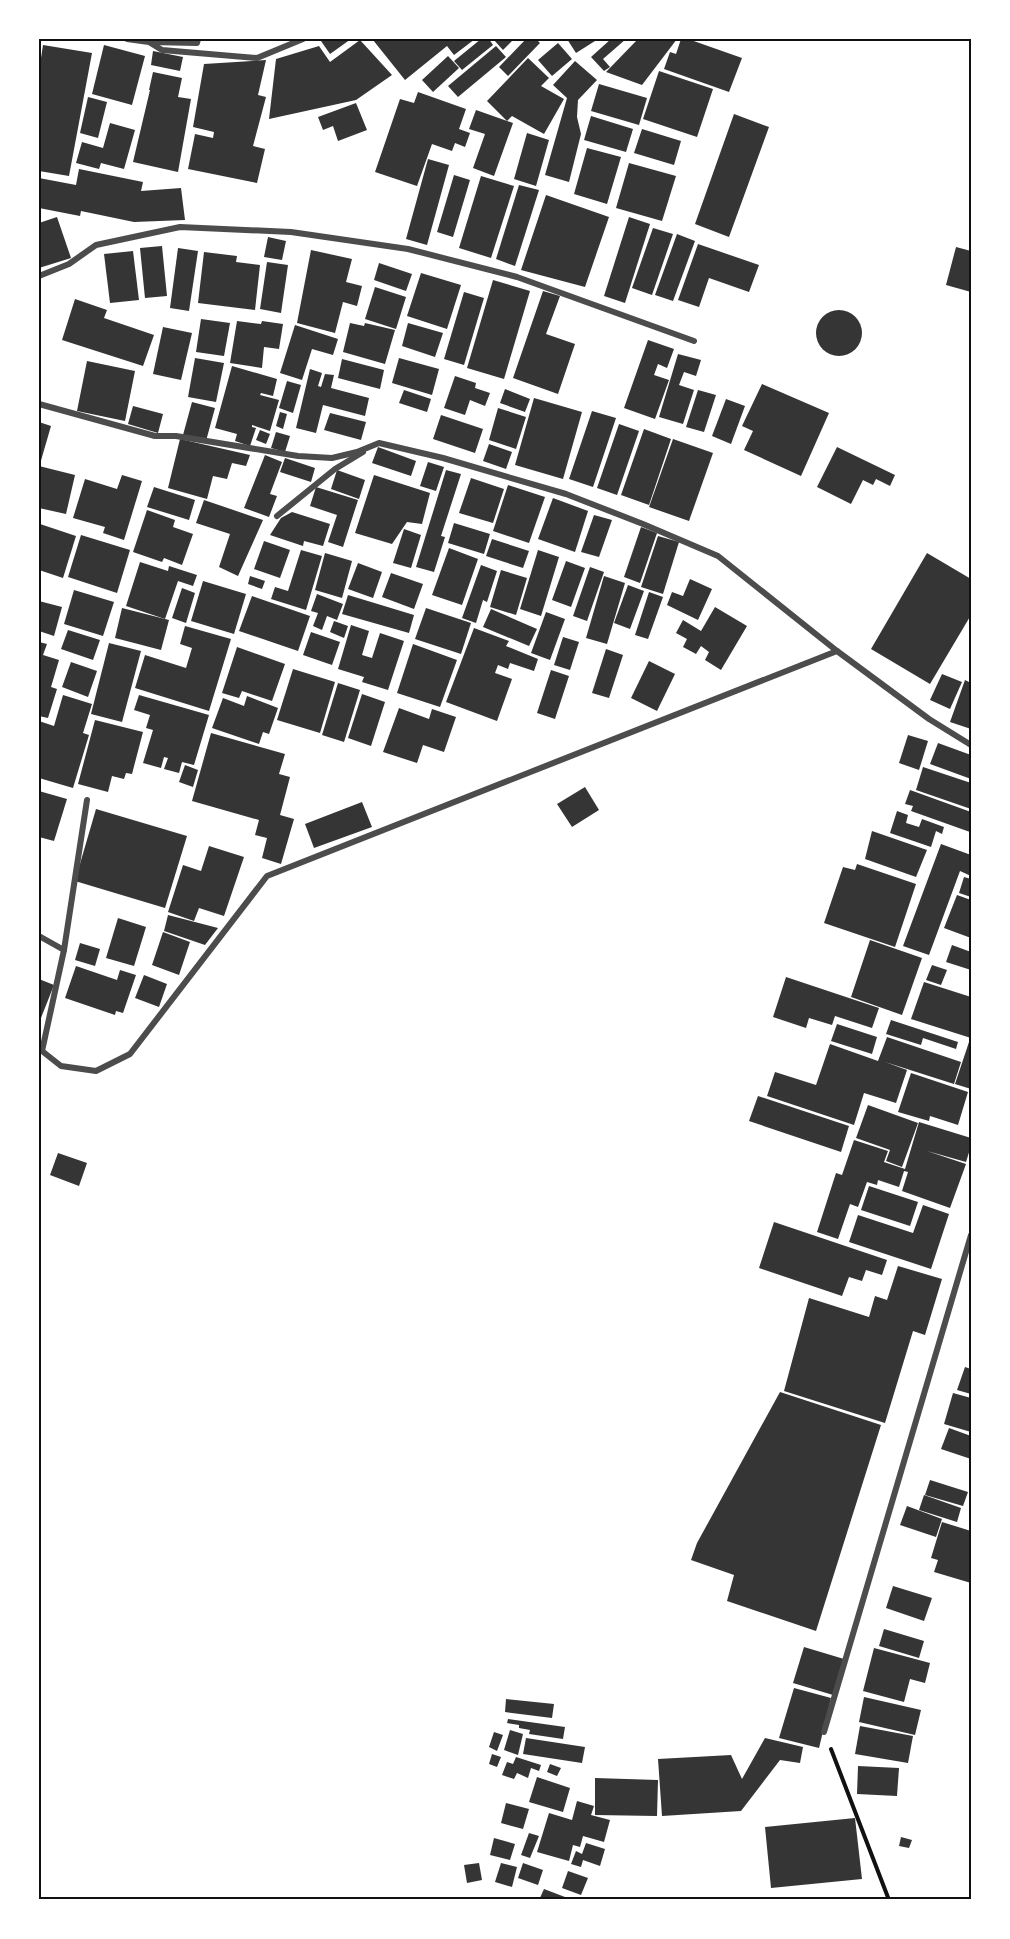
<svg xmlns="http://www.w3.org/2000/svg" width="1010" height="1939" font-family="'Space Grotesk',sans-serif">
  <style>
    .building { fill: #353535 }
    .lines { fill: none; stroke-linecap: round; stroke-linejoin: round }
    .path { stroke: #111; stroke-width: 4 }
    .minor { stroke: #4c4c4c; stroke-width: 6 }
    .neatline { fill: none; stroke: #111; stroke-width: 2 }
  </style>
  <rect width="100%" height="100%" fill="#fff"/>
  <g class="building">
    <path d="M324 39H351L330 54 321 41Z"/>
    <path d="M375 39H475L454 55 447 46 405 80 373 40Z"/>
    <path d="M481 39H489L493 45 462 70 454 61Z"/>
    <path d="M493 39H514L503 50Z"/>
    <path d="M526 39H536L540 43 508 76 499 67Z"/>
    <path d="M567 39H594L595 41 576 53Z"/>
    <path d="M611 39H626L603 59 610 67 604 71 591 57Z"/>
    <path d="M638 39H677L642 85 606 72Z"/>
    <path d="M681 39H688L742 58 729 92 664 69 670 52 676 54Z"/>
    <path d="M360 40 392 75 356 100 269 119 276 59 319 46 330 62Z"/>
    <path d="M558 43 572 59 552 76 538 60Z"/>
    <path d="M43 45 92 53 69 176 39 171 41 90H39V71Z"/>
    <path d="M104 45 145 56 132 105 92 94Z"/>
    <path d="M496 46 506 57 458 97 448 86Z"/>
    <path d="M153 51 183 57 180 71 151 65Z"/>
    <path d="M448 56 459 68 433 92 422 80Z"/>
    <path d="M528 58 549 78 541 86 564 99 544 134 512 116 507 121 487 101Z"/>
    <path d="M266 60 258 95 266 97 253 146 265 149 257 183 188 169 195 134 213 138 214 132 193 127 204 64Z"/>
    <path d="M575 61 597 80 578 100 577 117 581 134 569 182 545 175 567 98 553 85Z"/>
    <path d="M659 71 713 89 697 137 643 119Z"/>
    <path d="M153 72 182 78 178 97 191 99 178 172 133 162 150 90H149Z"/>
    <path d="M599 84 647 98 639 125 591 111Z"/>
    <path d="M418 92 466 109 459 129 470 133 465 147 455 143 452 151 432 144 417 186 375 172 400 99 414 103Z"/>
    <path d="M88 97 107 102 98 138 80 133Z"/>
    <path d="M356 103 367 130 338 141 333 126 323 130 318 117Z"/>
    <path d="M476 110 513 123 494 176 473 168 485 134 469 129Z"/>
    <path d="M734 114 769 127 729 237 695 224Z"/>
    <path d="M591 116 633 129 626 152 584 140Z"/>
    <path d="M110 123 135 130 124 169 101 163 99 169 76 163 82 142 103 148Z"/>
    <path d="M642 129 681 141 674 165 634 153Z"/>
    <path d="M527 133 549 140 536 186 514 179Z"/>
    <path d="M587 148 621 157 607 204 574 194Z"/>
    <path d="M428 159 449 165 427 245 406 239Z"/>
    <path d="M629 163 676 176 662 221 616 208Z"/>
    <path d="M79 169 143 182 141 191 181 188 185 220 134 222 81 211 80 216 39 208V178L76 185Z"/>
    <path d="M454 175 470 180 453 237 437 232Z"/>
    <path d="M481 176 514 186 491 258 459 248Z"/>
    <path d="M519 185 539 190 515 266 496 259Z"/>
    <path d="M546 195 609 217 585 287 521 270Z"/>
    <path d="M57 217 71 258 39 268V223Z"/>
    <path d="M629 217 650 224 625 303 604 296Z"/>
    <path d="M653 228 673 234 652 295 632 288Z"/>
    <path d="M677 234 695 241 673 301 655 295Z"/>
    <path d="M268 237 286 241 282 260 264 257Z"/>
    <path d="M698 244 759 265 749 292 709 278 699 307 678 300Z"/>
    <path d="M162 246 167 296 145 298 140 248Z"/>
    <path d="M956 247 971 251V292L946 285Z"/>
    <path d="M178 248 198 251 189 311 170 308Z"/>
    <path d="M311 250 352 259 346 282 362 286 357 306 343 302 335 333 297 323Z"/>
    <path d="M133 251 139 300 110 303 104 254Z"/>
    <path d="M204 252 237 256 236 262 260 265 255 310 198 303Z"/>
    <path d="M267 262 288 265 281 313 260 309Z"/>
    <path d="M379 263 412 274 406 291 374 280Z"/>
    <path d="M421 273 461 285 447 329 407 316Z"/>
    <path d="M493 280 530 291 504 379 467 368Z"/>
    <path d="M375 287 406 297 396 329 365 319Z"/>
    <path d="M543 291 560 296 546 334 575 344 558 394 513 378Z"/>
    <path d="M464 292 484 298 464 365 444 359Z"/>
    <path d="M75 299 107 310 104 318 154 335 143 366 62 340Z"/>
    <circle cx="839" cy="333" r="23"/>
    <path d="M201 319 230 323 224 356 196 352Z"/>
    <path d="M237 321 261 324 262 321 283 324 279 349 264 347 262 368 230 363Z"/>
    <path d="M350 323 364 326 365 323 395 330 385 364 343 352Z"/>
    <path d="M408 323 443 333 435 357 402 346Z"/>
    <path d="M295 325 338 339 333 355 312 349 302 380 280 373Z"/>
    <path d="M163 327 192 333 181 380 153 374Z"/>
    <path d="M648 340 674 349 667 368 658 364 654 375 669 380 655 419 624 408Z"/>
    <path d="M678 354 701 360 696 376 684 372 679 385 694 390 683 424 659 417Z"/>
    <path d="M195 358 224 363 216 402 188 397Z"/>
    <path d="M399 358 439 369 432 395 392 383Z"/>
    <path d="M342 359 384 370 380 389 338 378Z"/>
    <path d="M87 361 135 371 125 421 77 411Z"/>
    <path d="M232 366 277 379 273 396 261 393 260 395 279 400 270 431 252 425V427L256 428 250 446 235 441 237 434 215 428Z"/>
    <path d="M310 369 322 373 318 386 321 387 325 374 334 375 331 388 369 398 365 416 323 405 316 433 296 428Z"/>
    <path d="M455 376 476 383 475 388 490 393 485 406 470 400 465 415 444 408Z"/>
    <path d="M287 381 301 385 293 413 279 408Z"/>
    <path d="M762 384 829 413 801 476 744 450 753 431 742 426Z"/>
    <path d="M505 389 530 399 525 412 500 403Z"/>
    <path d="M404 390 431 399 427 412 399 403Z"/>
    <path d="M698 390 716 395 704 432 686 427Z"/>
    <path d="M534 398 582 412 563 479 515 465Z"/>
    <path d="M726 399 745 406 731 444 712 436Z"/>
    <path d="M192 402 215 408 206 441 183 435Z"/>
    <path d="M133 406 163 414 158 433 128 424Z"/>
    <path d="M498 408 526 417 516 449 489 440Z"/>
    <path d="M592 411 616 418 593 487 569 479Z"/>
    <path d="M280 412 287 414 283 429 276 426Z"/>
    <path d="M330 413 366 422 361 440 324 430Z"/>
    <path d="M441 415 483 429 475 453 433 439Z"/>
    <path d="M39 422 51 426 40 464 39 463Z"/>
    <path d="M619 424 639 431 617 495 597 488Z"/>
    <path d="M644 429 671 439 649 505 621 495Z"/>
    <path d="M260 430 270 434 266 444 256 440Z"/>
    <path d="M276 432 290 436 285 452 271 448Z"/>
    <path d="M180 439 250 455 246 466 232 463 227 479 213 476 207 499 168 488Z"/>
    <path d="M673 439 713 453 689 521 649 507Z"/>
    <path d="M489 444 512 452 506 469 483 461Z"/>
    <path d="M378 447 416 461 411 476 372 463Z"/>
    <path d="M837 447 895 475 890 486 876 479 873 485 863 480 851 504 817 487Z"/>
    <path d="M265 455 282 462 270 494 277 496 269 517 244 508Z"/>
    <path d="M285 458 315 468 311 482 280 472Z"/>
    <path d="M428 462 444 467 436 491 420 486Z"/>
    <path d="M39 466 75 475 66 514 39 508Z"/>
    <path d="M337 470 365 480 359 499 331 489Z"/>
    <path d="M446 470 461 474 441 536 445 537 434 572 416 567Z"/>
    <path d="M122 475 142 481 124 540 103 533 105 527 73 518 85 479 117 489Z"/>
    <path d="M374 475 430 493 422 524 407 522 392 544 355 533Z"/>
    <path d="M471 478 504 489 493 523 459 513Z"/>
    <path d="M508 485 545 497 529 543 493 531Z"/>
    <path d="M154 487 195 500 189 520 147 507Z"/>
    <path d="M316 487 358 500 343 547 328 542 337 515 310 506Z"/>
    <path d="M553 498 588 511 575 552 538 539Z"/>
    <path d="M204 500 263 520 238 576 219 567 230 534 196 523Z"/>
    <path d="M147 510 175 520 173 527 193 534 182 565 164 558 162 562 133 552Z"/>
    <path d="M292 512 330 524 323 546 304 541 303 546 270 535 281 518Z"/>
    <path d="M594 515 612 520 599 557 581 552Z"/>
    <path d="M454 523 490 534 484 554 448 543Z"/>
    <path d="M40 524 76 536 63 578 39 570Z"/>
    <path d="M641 527 657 533 640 583 624 577Z"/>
    <path d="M404 529 421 535 411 568 393 563Z"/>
    <path d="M81 535 130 550 117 593 68 577Z"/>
    <path d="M658 536 679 542 663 594 641 587Z"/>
    <path d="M492 539 529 551 523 568 486 556Z"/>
    <path d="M264 541 290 550 280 578 254 569Z"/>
    <path d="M449 548 478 559 462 605 432 595Z"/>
    <path d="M301 550 322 556 306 610 271 599 275 587 288 591Z"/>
    <path d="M538 550 559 557 541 616 520 609Z"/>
    <path d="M325 553 352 561 342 598 315 590Z"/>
    <path d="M927 553 971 579V615L930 684 871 649Z"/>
    <path d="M566 561 585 568 571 607 552 600Z"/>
    <path d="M140 562 168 571 169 566 197 575 193 586 178 581 165 619 126 606Z"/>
    <path d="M358 563 382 572 373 598 348 589Z"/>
    <path d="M481 565 497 571 487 602 483 600 476 623 462 618Z"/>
    <path d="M590 567 604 572 587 621 573 616Z"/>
    <path d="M501 570 527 578 516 615 490 607Z"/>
    <path d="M391 573 423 584 414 609 382 597Z"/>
    <path d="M250 576 265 581 262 589 248 584Z"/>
    <path d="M604 576 625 583 607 644 586 638Z"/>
    <path d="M690 579 712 589 698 620 667 605 672 592 683 596Z"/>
    <path d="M203 581 246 594 234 634 191 621Z"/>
    <path d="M628 585 644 591 630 629 614 623Z"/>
    <path d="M182 588 195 593 186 623 172 618Z"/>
    <path d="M74 590 114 602 103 636 64 624Z"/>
    <path d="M649 592 663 597 648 639 635 635Z"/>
    <path d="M317 594 343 604 337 620 327 616 322 630 313 626 318 613 311 611Z"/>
    <path d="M348 595 414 615 409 633 342 614Z"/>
    <path d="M252 596 310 616 298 651 239 631Z"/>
    <path d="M39 601 62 607 54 636 39 631Z"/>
    <path d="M715 607 747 626 721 670 705 660 709 652 701 646 696 654 683 647 687 639 676 633 683 620 701 631Z"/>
    <path d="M122 608 169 620 161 650 115 638Z"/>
    <path d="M426 608 471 623 461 654 415 639Z"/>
    <path d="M491 609 537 629 529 646 483 627Z"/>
    <path d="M546 612 565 619 550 660 531 653Z"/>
    <path d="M334 621 348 626 344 638 330 632Z"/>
    <path d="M351 625 369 631 362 655 372 658 380 633 404 641 388 690 362 682 364 677 338 669Z"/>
    <path d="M185 626 231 639 209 711 135 688 145 655 186 668 192 648 180 644Z"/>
    <path d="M474 628 509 641 506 646 538 659 534 671 510 663 508 669 498 665 495 673 512 679 497 721 446 702Z"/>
    <path d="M68 630 100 640 93 660 61 649Z"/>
    <path d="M311 632 340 642 332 665 303 655Z"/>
    <path d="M563 637 579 642 570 670 554 665Z"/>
    <path d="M39 642 47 644 43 655 59 660 51 687 57 689 48 718 39 716Z"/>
    <path d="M109 643 141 651 122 722 91 714Z"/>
    <path d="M413 644 457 660 440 707 397 693Z"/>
    <path d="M237 647 285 664 272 701 242 691 239 698 222 693Z"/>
    <path d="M606 649 623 655 609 698 592 693Z"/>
    <path d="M649 661 675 674 657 711 631 698Z"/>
    <path d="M71 662 97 671 88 697 62 687Z"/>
    <path d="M293 669 335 682 320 733 277 720Z"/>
    <path d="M551 670 569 676 555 719 537 713Z"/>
    <path d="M942 674 962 682 950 709 930 700Z"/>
    <path d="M965 680 971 683V729L950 722Z"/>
    <path d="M338 683 360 690 344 742 322 735Z"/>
    <path d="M362 694 385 702 371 746 348 738Z"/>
    <path d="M63 695 92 704 83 733 89 735 73 788 39 778V721L54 726Z"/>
    <path d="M139 695 209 715 194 765 182 762 179 773 164 769 168 758 164 757 161 768 143 763 153 730 146 728 150 715 134 710Z"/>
    <path d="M247 696 278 708 269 734 263 732 259 744 212 728 223 698 244 706Z"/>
    <path d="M399 708 429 719 432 709 456 717 444 752 423 745 417 763 383 752Z"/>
    <path d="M95 720 143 732 132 774 126 773 124 779 112 776 108 792 78 784Z"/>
    <path d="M211 733 285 754 279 774 290 777 280 815 294 819 281 864 262 858 267 838 255 835 259 820 192 801Z"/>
    <path d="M908 735 928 741 919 770 899 763Z"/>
    <path d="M938 743 971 755V779L930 764Z"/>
    <path d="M185 765 198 770 193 787 179 782Z"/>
    <path d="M923 767 971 783V809L916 790Z"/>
    <path d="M585 787 599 810 572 827 557 804Z"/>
    <path d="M910 790 971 812 970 832 911 811 913 806 905 804Z"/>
    <path d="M39 791 67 799 54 841 39 837Z"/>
    <path d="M362 802 372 827 314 848 305 824Z"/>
    <path d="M96 809 187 836 165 908 75 881Z"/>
    <path d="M897 811 908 815 906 823 919 827 922 819 944 827 942 834 936 831 931 847 890 833Z"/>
    <path d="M872 831 927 850 916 877 865 859Z"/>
    <path d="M941 844 971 855V876L960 871 929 955 903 946Z"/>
    <path d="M209 846 244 857 224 916 199 908 194 921 168 912 183 865 201 871Z"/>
    <path d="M857 864 916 884 895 947 824 923 843 867 855 870Z"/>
    <path d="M964 877 971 879V897L959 893Z"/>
    <path d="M957 895 971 900V938L944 928Z"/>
    <path d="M168 915 218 928 205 945 164 931Z"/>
    <path d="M118 918 146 927 134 966 106 958Z"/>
    <path d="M163 932 190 942 179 975 152 965Z"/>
    <path d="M870 940 922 958 902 1015 851 997Z"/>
    <path d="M80 943 100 949 95 966 75 960Z"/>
    <path d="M952 945 971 952V970L946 962Z"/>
    <path d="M932 965 947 970 941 985 926 980Z"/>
    <path d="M76 966 117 980 120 970 136 975 123 1013 116 1011 115 1015 65 998Z"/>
    <path d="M144 975 167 984 159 1007 135 998Z"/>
    <path d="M786 977 879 1008 872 1028 835 1016 832 1025 809 1018 806 1028 773 1017Z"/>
    <path d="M39 979 54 985 39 1023Z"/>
    <path d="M924 982 971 997V1038L911 1019Z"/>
    <path d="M891 1020 958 1042 956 1049 923 1038 921 1045 886 1034Z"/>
    <path d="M837 1024 877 1037 872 1054 831 1041Z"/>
    <path d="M887 1037 961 1062 954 1084 885 1062 907 1070 896 1103 864 1093 854 1125 767 1096 775 1072 816 1085 830 1044 878 1061Z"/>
    <path d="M969 1042H971V1089L955 1084Z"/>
    <path d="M911 1073 968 1092 958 1125 930 1116 929 1121 898 1112Z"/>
    <path d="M758 1096 849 1126 841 1152 749 1121Z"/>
    <path d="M868 1105 918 1123 902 1167 886 1161 890 1150 856 1138Z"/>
    <path d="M919 1122 971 1138V1146L966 1162 927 1151 966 1164 950 1208 902 1191 908 1172 904 1171 899 1187 878 1180 877 1185 867 1182 858 1207 850 1204 838 1239 817 1232 836 1173 842 1175 854 1140 888 1151 884 1162 905 1169Z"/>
    <path d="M58 1153 87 1163 79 1186 50 1175Z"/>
    <path d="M869 1186 918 1202 910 1226 861 1210Z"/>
    <path d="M923 1205 949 1214 931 1269 849 1242 858 1215 913 1233Z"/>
    <path d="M774 1222 887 1260 882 1275 866 1270 862 1281 849 1277 842 1296 759 1268Z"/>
    <path d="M898 1266 942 1279 925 1335 913 1331 885 1423 784 1391 809 1298 869 1317 875 1296 887 1300Z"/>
    <path d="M965 1367 971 1369V1394L957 1390Z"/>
    <path d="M780 1392 881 1425 816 1631 727 1601 734 1575 691 1560 697 1543Z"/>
    <path d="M953 1393 971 1398V1432L944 1424Z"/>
    <path d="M949 1428 971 1436V1459L941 1449Z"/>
    <path d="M930 1480 968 1492 963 1506 925 1495Z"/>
    <path d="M924 1495 961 1508 957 1522 919 1510Z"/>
    <path d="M907 1506 942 1519 936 1537 900 1525Z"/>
    <path d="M942 1522 971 1531V1583L934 1572 938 1560 931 1558Z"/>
    <path d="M893 1586 932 1598 924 1621 886 1608Z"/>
    <path d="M884 1629 924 1641 919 1658 879 1646Z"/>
    <path d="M804 1647 844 1659 833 1695 793 1683Z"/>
    <path d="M874 1648 930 1663 925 1683 910 1679 904 1702 863 1691Z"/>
    <path d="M794 1688 831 1698 819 1748 779 1738Z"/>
    <path d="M864 1697 921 1710 915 1735 859 1722Z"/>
    <path d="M506 1699 554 1704 552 1718 505 1712Z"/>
    <path d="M508 1719 565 1727 563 1739 529 1734 530 1730 519 1728V1725L507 1723Z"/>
    <path d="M860 1726 913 1736 908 1763 855 1754Z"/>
    <path d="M510 1730 523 1734 518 1755 504 1750Z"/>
    <path d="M494 1732 503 1735 497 1751 489 1747Z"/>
    <path d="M526 1738 585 1747 582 1763 523 1754Z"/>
    <path d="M765 1738 803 1747 800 1763 780 1760 741 1811 662 1816 658 1759 731 1755 742 1779Z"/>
    <path d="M492 1754 501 1757 497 1767 489 1764Z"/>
    <path d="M516 1757 541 1765 539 1771 531 1768 528 1778 517 1773 514 1779 502 1775 507 1762 513 1764Z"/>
    <path d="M550 1764 561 1768 557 1776 547 1772Z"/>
    <path d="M858 1766 899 1768 897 1796 857 1794Z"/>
    <path d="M537 1777 570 1788 563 1812 529 1802Z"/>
    <path d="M595 1778 658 1780 657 1816 595 1815Z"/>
    <path d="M577 1801 594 1806 591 1815 610 1820 604 1842 583 1836 580 1847 573 1845 569 1861 537 1852 549 1813 572 1820Z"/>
    <path d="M506 1803 529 1809 523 1829 501 1823Z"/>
    <path d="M855 1818 862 1879 771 1888 765 1827Z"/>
    <path d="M529 1833 539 1836 530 1858 521 1855Z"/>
    <path d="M901 1837 912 1840 909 1848 899 1846Z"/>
    <path d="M494 1838 515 1844 510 1860 490 1855Z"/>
    <path d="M586 1843 605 1849 600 1866 583 1860 581 1867 571 1864 576 1851 582 1854Z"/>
    <path d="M479 1863 482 1880 467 1883 464 1865Z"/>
    <path d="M501 1863 517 1867 512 1887 495 1882Z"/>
    <path d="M523 1863 543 1870 538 1885 518 1878Z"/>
    <path d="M568 1871 588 1878 581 1895 562 1888Z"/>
    <path d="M544 1889 565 1897 564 1900H539Z"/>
  </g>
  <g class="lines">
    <path class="path" d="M831 1749 889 1900"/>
    <g class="minor">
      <path d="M127 39 149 42 162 50 257 58 303 39"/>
      <path d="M150 42 197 43 198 39"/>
      <path d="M39 276 69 264 96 245 180 227 291 232 408 249 517 277 694 341"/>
      <path d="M39 404 155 436H176L298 456 332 458 357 452 379 443 443 458 566 494 643 524 718 556 837 651 267 876 130 1054 96 1071 61 1066 42 1051 64 950 39 936"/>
      <path d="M277 516 335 469 363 452"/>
      <path d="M837 651 929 719 971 745"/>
      <path d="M64 950 87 800"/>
      <path d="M824 1732 971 1235"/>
    </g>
  </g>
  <rect width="1010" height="1939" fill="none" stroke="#ffffff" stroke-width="81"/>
  <rect x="40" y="40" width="930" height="1858" class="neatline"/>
</svg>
